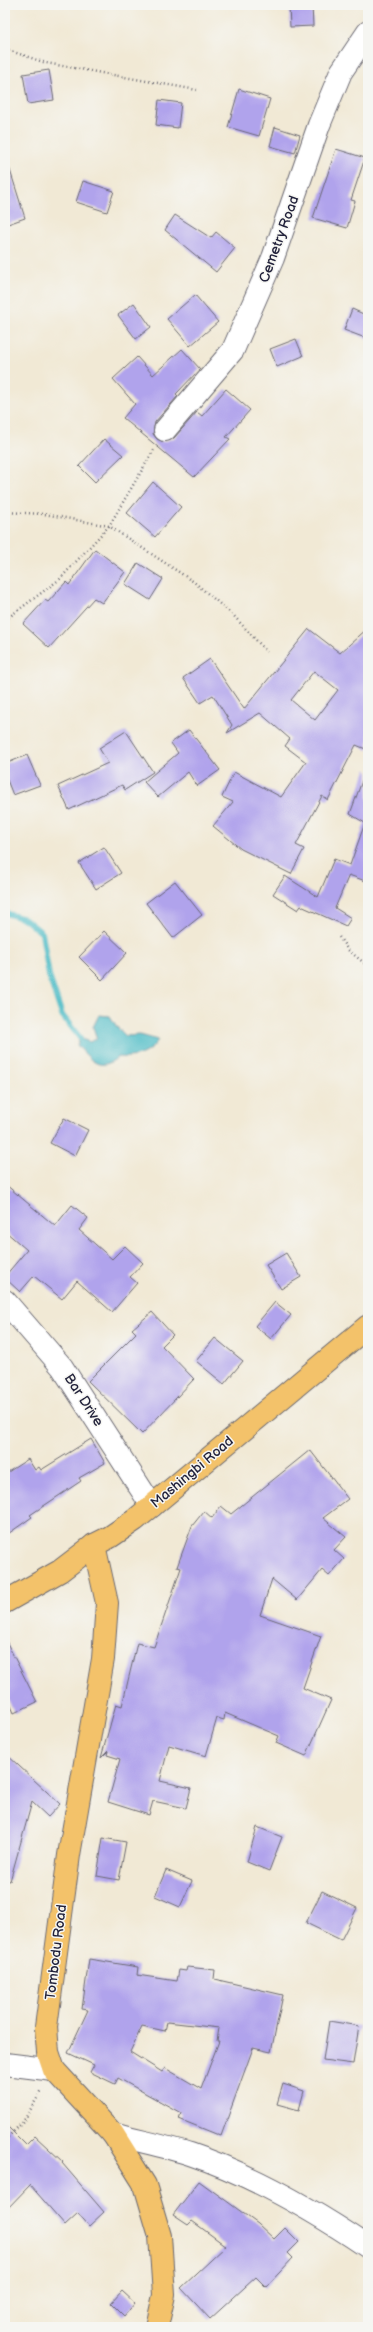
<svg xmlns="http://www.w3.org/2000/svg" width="373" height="2332" font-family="'Balsamiq Sans',sans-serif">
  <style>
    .water { fill: #50bdc7; stroke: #397081 }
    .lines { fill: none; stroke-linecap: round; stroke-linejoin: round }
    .stream { stroke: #50bdc7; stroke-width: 6 }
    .building { fill: #b0a3ec; fill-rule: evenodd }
    .minor-casing { stroke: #6a6871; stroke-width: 24 }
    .major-casing { stroke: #6a6871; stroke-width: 24 }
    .path { stroke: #6a6871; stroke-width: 2.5; stroke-dasharray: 1 3; stroke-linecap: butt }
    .minor { stroke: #fff; stroke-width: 22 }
    .major { stroke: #f3c26a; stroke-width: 22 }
    .labels { text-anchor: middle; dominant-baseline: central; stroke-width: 3; stroke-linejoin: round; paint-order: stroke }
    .street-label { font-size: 14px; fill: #22223b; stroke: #f6f6f2 }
  </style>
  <rect width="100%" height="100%" fill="#f6f6f2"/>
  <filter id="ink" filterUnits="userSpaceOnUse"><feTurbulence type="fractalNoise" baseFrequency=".025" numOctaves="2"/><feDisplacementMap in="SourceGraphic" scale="8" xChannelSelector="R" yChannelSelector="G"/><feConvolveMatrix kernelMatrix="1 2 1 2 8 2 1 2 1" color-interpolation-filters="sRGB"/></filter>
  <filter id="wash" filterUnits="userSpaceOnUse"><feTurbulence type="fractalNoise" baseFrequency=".012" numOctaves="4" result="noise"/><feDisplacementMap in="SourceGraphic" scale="16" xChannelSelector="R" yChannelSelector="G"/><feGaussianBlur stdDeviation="0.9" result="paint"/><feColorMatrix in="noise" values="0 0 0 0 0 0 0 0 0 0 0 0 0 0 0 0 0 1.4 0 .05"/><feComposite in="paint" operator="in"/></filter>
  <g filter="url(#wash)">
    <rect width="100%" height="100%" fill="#f1e9d5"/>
    <path class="water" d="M99 1015 110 1016 117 1027 126 1036 140 1035 158 1040C148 1055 135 1058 118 1057 99 1073 91 1060 77 1045L80 1038 89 1042 97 1039 93 1027Z"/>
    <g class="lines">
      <path class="stream" d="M5 913 25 919 42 933 49 976 62 1015 80 1038"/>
    </g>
    <g id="blocks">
      <g class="building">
        <path d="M289 5H312L313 26 290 27Z"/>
        <path d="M49 70 54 100 28 104 23 74Z"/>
        <path d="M239 89 270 99 259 136 228 127Z"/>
        <path d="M159 100 181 103 178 128 156 125Z"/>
        <path d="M275 127 300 135 295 153 270 146Z"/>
        <path d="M336 149 365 158 351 200 355 201 347 228 313 218Z"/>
        <path d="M5 167H9L25 218 5 225Z"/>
        <path d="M83 181 114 191 107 212 76 202Z"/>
        <path d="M175 215 211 238 216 232 235 248 216 272 165 230Z"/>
        <path d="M195 295 218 322 190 346 167 319Z"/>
        <path d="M134 303 151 327 136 339 118 315Z"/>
        <path d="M352 309 368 316V339L344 330Z"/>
        <path d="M296 339 303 356 277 367 270 349Z"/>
        <path d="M182 349 200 369 176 394 178 396 155 422 153 434 157 439 163 442 174 438 197 412 202 416 226 389 250 410 226 437 230 439 194 477 123 418 135 404 113 379 137 357 153 375Z"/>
        <path d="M104 439 123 455 95 482 79 466Z"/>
        <path d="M153 482 181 507 155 537 127 513Z"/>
        <path d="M95 549 125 572 102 603 94 598 49 648 23 624 45 600 48 602 66 582 69 585Z"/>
        <path d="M138 563 163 579 150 600 125 584Z"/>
        <path d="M368 628V750L356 745 328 800 322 796 296 845 304 849 291 874 241 849 213 826 233 802 222 797 234 772 281 797 306 762 285 746 290 739 260 713 227 733 232 725 213 695 200 703 183 678 210 659 244 709 309 629 340 653ZM314 671 338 690 315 720 291 700Z"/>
        <path d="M189 730 220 770 197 786 188 772 158 797 144 782 178 753 171 743Z"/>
        <path d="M126 731 153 772 125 790 122 785 69 810 58 786 108 763 99 748Z"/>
        <path d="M27 755 40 785 13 795 5 775V764Z"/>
        <path d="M366 770H368V882L349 875 335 908 351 918 346 926 301 906 298 910 273 894 285 876 318 897 334 859 350 865 365 823 350 814Z"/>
        <path d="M104 847 121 873 96 889 79 863Z"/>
        <path d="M175 881 202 915 173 938 146 903Z"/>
        <path d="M104 931 127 953 102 980 79 957Z"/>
        <path d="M64 1118 88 1130 75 1156 50 1143Z"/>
        <path d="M5 1184 55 1226 72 1205 88 1218 79 1230 112 1259 125 1246 143 1263 130 1277 137 1283 112 1312 77 1281 62 1299 34 1276 20 1292 5 1278V1276L27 1250 5 1231Z"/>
        <path d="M286 1253 301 1277 281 1289 266 1265Z"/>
        <path d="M275 1302 291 1315 271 1339 255 1326Z"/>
        <path d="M152 1312 173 1335 162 1346 194 1379 142 1434 88 1381 136 1333 132 1329Z"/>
        <path d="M215 1338 243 1361 224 1384 196 1361Z"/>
        <path d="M91 1439 105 1463 79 1478 81 1481 30 1515 32 1517 5 1536V1474L28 1459 35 1470 39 1467 41 1470Z"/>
        <path d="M310 1450 348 1499 323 1518 346 1537 334 1550 344 1559 329 1576 322 1570 297 1600 272 1579 260 1615 321 1636 303 1688 331 1700 306 1756 276 1743 279 1736 225 1713 224 1720 217 1718 206 1756 169 1745 160 1781 191 1788 186 1808 153 1801 149 1815 108 1802 120 1759 107 1755 108 1751 101 1758 116 1704 122 1706 137 1643 154 1647 181 1568 177 1567 192 1526 204 1511 212 1518 221 1506 231 1514Z"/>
        <path d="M5 1639 37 1702 14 1713 5 1692Z"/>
        <path d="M5 1753 60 1804 48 1817 32 1802 10 1881 5 1880Z"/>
        <path d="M257 1827 282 1837 269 1871 247 1862Z"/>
        <path d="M103 1838 126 1842 119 1880 97 1876Z"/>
        <path d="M166 1870 192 1881 180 1907 155 1896Z"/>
        <path d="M322 1891 357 1908 341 1940 306 1923Z"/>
        <path d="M89 1959 138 1967 137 1975 177 1981 179 1970 186 1971 187 1967 215 1970 214 1979 283 1995 271 2052 253 2048 221 2136 179 2119 181 2113 118 2078 115 2084 90 2072 94 2065 68 2053 88 2010 82 2009ZM167 2022 219 2028 217 2041H219L201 2089 165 2068 162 2072 130 2052 142 2026 165 2031Z"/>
        <path d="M329 2021 359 2026 353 2064 323 2060Z"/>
        <path d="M283 2084 304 2091 299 2110 277 2104Z"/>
        <path d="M5 2124 26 2145 35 2136 63 2162 62 2163 104 2212 89 2226 78 2213 65 2225 30 2185 5 2211Z"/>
        <path d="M199 2181 258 2224 274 2239 285 2228 299 2242 288 2253 293 2258 266 2287 256 2277 210 2319 181 2288 226 2246 192 2221 188 2225 173 2215Z"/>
        <path d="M122 2291 135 2303 124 2316 111 2303Z"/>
      </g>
    </g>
  </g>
  <g filter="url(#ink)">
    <use href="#blocks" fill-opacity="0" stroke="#6a6871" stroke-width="1"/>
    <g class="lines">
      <g class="minor-casing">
        <g id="minor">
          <path d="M165 430 233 350 273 258 319 125 341 72 368 32"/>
          <path d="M5 1301 62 1367 152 1506"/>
          <path d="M5 2064 54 2070"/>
          <path d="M113 2134C138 2141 165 2146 190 2154 253 2175 313 2210 368 2247"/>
        </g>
      </g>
      <g class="major-casing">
        <g id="major">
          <path d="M94 1545 107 1603 103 1659 69 1855 46 2027 48 2052 54 2070 113 2134 145 2185 160 2236 164 2295 157 2327"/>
          <path d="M5 1602 60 1571 94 1545 110 1537 135 1520 368 1326"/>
        </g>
      </g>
      <g class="path">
        <path d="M5 49 46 63 197 90"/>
        <path d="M5 512 44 514 109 526 194 582 233 615 267 652"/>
        <path d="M5 620 60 579 109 526 155 448"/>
        <path d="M339 937 348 950 368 966"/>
        <path d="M5 2140 23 2122 42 2090"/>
      </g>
      <use href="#minor" class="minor"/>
      <use href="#major" class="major"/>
    </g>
  </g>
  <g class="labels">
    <g class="street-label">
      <text transform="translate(279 239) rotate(-70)">Cemetry Road</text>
      <text transform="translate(84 1400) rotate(57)">Bar Drive</text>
      <text transform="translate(192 1472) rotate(-40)">Mashingbi Road</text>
      <text transform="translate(56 1952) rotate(-83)">Tombodu Road</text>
    </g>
  </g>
  <rect width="373" height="2332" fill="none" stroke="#f6f6f2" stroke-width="20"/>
</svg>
